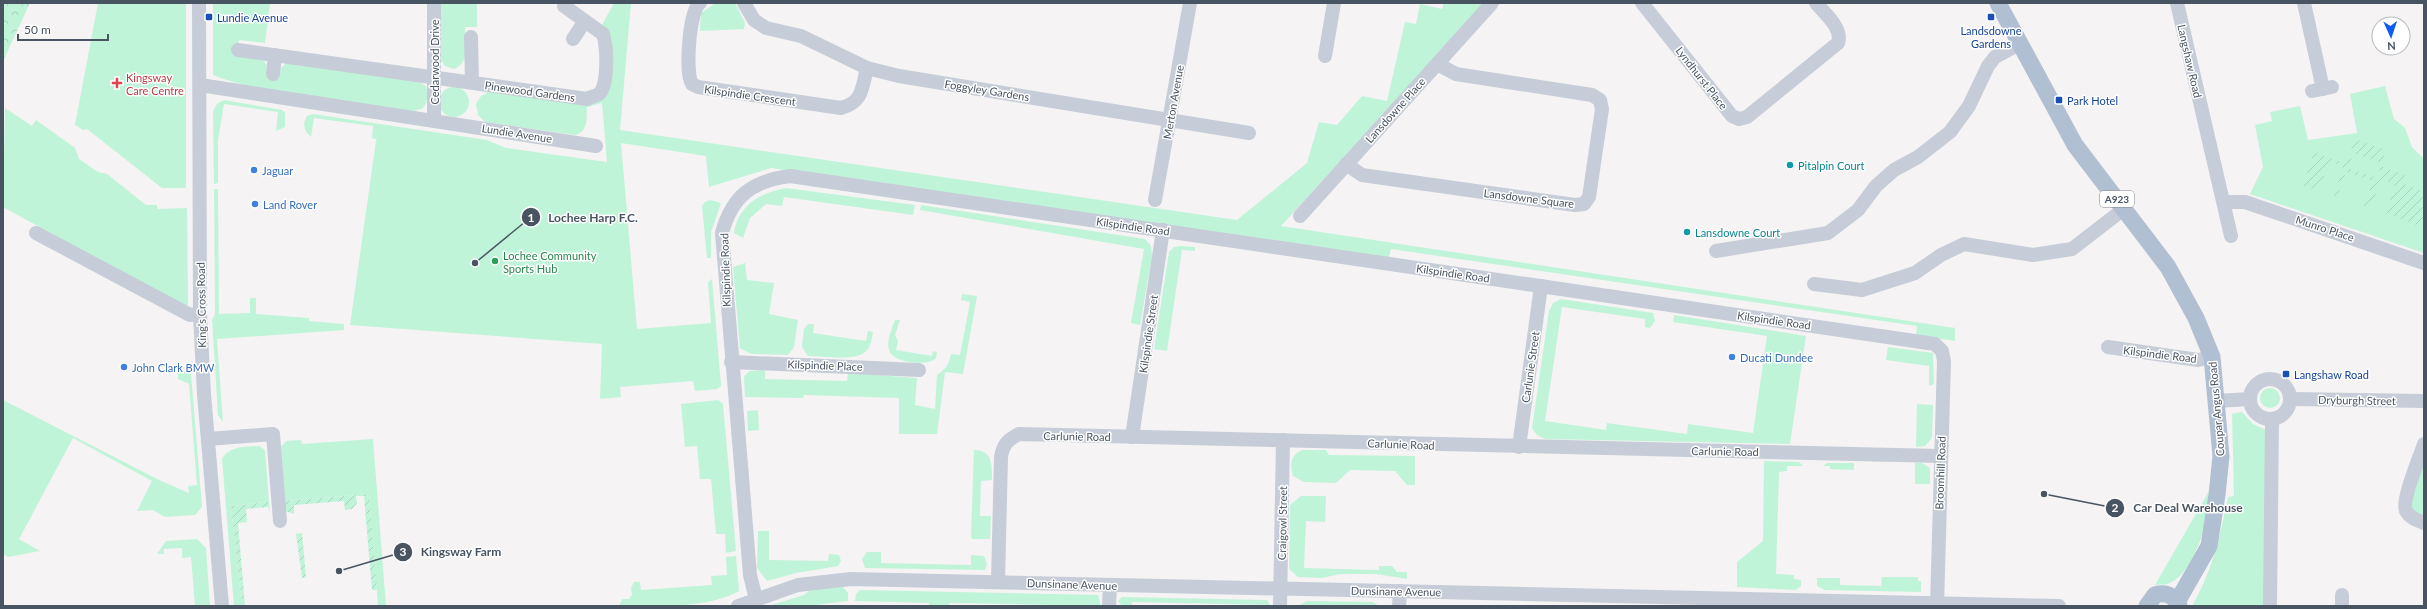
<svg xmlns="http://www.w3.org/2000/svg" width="2427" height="609" font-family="Lato,sans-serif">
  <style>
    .green { fill: #c0f4d9 }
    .forest { fill: url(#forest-crowns) }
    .garden { fill: url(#garden-furrows) }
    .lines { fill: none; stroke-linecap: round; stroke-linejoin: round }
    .minor { stroke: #c6cdd8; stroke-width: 14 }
    .major { stroke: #b1bfd3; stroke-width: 17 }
    .transit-dot { fill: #1a4fb4; stroke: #fff; stroke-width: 1.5 }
    .health-dot { fill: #e0444e; stroke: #fff; stroke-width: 1.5 }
    .culture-dot { fill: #0f9aa8; stroke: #fff; stroke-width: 1.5 }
    .shop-dot { fill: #3f7fe0; stroke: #fff; stroke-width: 1.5 }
    .leisure-dot { fill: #2e9e5b; stroke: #fff; stroke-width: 1.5 }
    .labels { text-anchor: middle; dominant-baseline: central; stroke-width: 3; stroke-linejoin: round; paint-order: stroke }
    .shield { fill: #fff; stroke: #808791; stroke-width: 1 }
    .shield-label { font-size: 10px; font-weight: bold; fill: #495462 }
    .transit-label { font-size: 11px; fill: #164399; stroke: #fff; text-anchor: start }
    .street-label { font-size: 11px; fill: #495462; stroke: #fff }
    .health-label { font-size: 11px; fill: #be3a42; stroke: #fff; text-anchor: start }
    .culture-label { font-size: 11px; fill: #0d838f; stroke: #fff; text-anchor: start }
    .shop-label { font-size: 11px; fill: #366cbe; stroke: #fff; text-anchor: start }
    .leisure-label { font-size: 11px; fill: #27864d; stroke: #fff; text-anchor: start }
    .leader { fill: none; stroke: #495462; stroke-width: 1.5 }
    .callout-dot { fill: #495462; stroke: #fff; stroke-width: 1.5 }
    .mark-label { font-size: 12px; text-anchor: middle; font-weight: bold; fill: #fff }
    .callout-label { font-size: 12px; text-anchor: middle; font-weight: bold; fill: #495462; stroke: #fff; stroke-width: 3; stroke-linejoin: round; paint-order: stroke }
  </style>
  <defs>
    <pattern id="forest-crowns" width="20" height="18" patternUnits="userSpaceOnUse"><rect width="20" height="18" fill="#c0f4d9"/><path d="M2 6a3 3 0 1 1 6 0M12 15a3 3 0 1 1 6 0" fill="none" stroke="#a6d3bd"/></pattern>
    <pattern id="garden-furrows" width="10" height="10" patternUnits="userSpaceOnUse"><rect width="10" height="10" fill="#c0f4d9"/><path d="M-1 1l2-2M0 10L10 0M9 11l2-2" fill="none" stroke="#a6d3bd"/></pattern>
  </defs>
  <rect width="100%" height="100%" fill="#f5f3f3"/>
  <g class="green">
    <path d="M98 3H186V188H162L87 129 83 130 75 125Z"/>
    <path d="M213 3H270L265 43 239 40 237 55 263 59 267 66 266 76 279 78 281 68 287 62 418 81 426 86 429 98 423 108 412 112C349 103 272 98 213 75Z"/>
    <path d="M440 3H477V27H465C465 43 471 62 454 69L445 66 440 59Z"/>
    <path d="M614 3H631L620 130 1237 220 1307 163 1319 122 1337 125 1362 96 1387 101 1405 22 1416 24 1420 4 1442 9 1444 3H1484L1281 226 1955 328V341L1916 335 1917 326 1391 249 1389 258 771 168 709 187 706 156 621 143 637 329 711 323 708 282 712 279 721 386 717 389 695 391 693 381 620 387 621 397 600 399 602 344 350 325 377 134 376 139 372 138 373 126 314 118 311 137C304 131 302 124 307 116L313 114 487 140 506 148 607 162 602 103 587 107C586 119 589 131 575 135L485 122 478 115 476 104 481 96 490 91 586 105 610 86 612 38 602 25Z"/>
    <path d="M716 3H735L745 23 744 29 700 31 701 13Z"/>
    <path d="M2385 86 2394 119 2405 128 2412 147 2424 159V253L2250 194 2263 167 2255 125 2272 121 2270 112 2300 106 2308 140 2357 133 2350 94Z"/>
    <circle cx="454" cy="102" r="15"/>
    <path d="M224 100 282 110 285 113V127L276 131 278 112 224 104 218 140V183L214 184 213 111 217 104Z"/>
    <path d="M5 108 32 126 36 120 75 148 79 159 98 172 107 174 146 205H157V209L187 208 188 305 184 306 3 207Z"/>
    <path d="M786 188 915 205 913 215 784 197 782 206 766 204 750 218 743 238 734 233C738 205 760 193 786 188Z"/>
    <path d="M214 189H218L219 314 250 313V298H256V314L309 318V321L344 324V330L217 339 223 422 218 415 212 320 215 314Z"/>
    <path d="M710 200 721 203 711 232V258H707L702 206 705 202Z"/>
    <path d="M921 205 1145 239 1151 246 1152 257 1140 325 1131 323 1144 249 920 210Z"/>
    <path d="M1182 246 1195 247V251L1182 250 1167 351 1154 349 1169 252 1174 247Z"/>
    <path d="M745 263 747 280 774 283 769 314 798 320 794 347 788 355 751 354 740 348 733 267Z"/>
    <path d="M962 294 977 296 963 374 945 372 937 434H899V398L804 395 803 398 745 397 744 376 750 371 765 370V379L847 381 848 373 917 378 915 405 935 409 937 375C946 369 949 364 951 354L960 355 970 302 961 300Z"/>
    <path d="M1561 299 1653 313 1655 321 1650 328 1645 327V319L1562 307 1545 421 1606 430 1607 423 1687 434 1688 424 1753 433 1767 336 1673 322 1674 315 1806 336 1790 444 1545 439 1537 435 1532 428 1549 311 1553 303Z"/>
    <path d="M895 320H900L895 335 898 341 896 350 932 356 933 351 937 352 936 358C927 367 893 363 889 350 886 341 892 328 895 320Z"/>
    <path d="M808 324H814L813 333 866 341 868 331 873 332C872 337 871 346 867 350 859 362 822 356 808 356L802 347 804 329Z"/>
    <path d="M1888 347 1933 353 1934 384 1929 386V366L1886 360Z"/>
    <path d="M178 368 191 374 202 507 195 515 165 517 153 510 137 511 152 481 73 438 19 539 40 551 8 557 3 554V400L159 480 189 493 188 486 197 485 189 384 178 379Z"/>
    <circle cx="2270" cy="398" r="10"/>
    <path d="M718 400 723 404 736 551 726 553 725 534H716L711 479H700L697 446 685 447 681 404Z"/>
    <path d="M1917 404 1933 405 1932 438 1925 446 1916 447Z"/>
    <path d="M758 410 759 430 748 431 747 411Z"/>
    <path d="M2242 412 2253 424 2266 430 2264 606H2192C2212 572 2220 536 2228 497L2234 496 2232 414Z"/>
    <path d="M373 439 386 606H378L369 494 284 501 280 448 286 441 301 440 302 444Z"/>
    <path d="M259 446 265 450 269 502 231 506 242 606H234L222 459C230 445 245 447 259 446Z"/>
    <path d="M974 450C993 450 992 465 992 480L981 481 980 516H991L990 539H972L971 536Z"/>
    <path d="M1302 450H1326L1329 455 1415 456V485H1407L1395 471 1350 470 1336 483 1304 482 1293 476C1290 463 1290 456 1302 450Z"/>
    <path d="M2424 459V518L2412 509 2410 501Z"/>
    <path d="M1764 461 1799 462 1803 466H1787V471L1779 472 1776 574 1794 575V579L1801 580V586L1796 590 1737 587V562L1763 541Z"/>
    <path d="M1827 463H1854V470L1830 469V466H1823Z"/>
    <path d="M1915 463H1922L1930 468V484H1915Z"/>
    <path d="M2212 486C2211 511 2196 575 2167 584 2164 585 2159 584 2155 585Z"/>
    <path d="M1301 496H1326L1325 522 1306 521 1304 568 1379 570V566H1392L1397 572H1407V579L1376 574H1340L1322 578 1298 577 1289 569 1290 505Z"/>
    <path d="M758 531H769V560L828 561 829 554 839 555 841 561 838 566 796 573 767 581 757 568Z"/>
    <path d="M197 539 206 548 210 606H195L191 557 182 558V548L164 549V554H157L166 541Z"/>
    <path d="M867 552H881V563L971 565V555L984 556 987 564 985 570 865 568 862 559Z"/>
    <path d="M736 556 739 591C706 609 658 606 619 606L622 599H629L632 595 631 588 634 582H640L641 590 712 585 711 576 727 575 726 557Z"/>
    <path d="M1882 577H1918V581H1921V592L1825 590 1817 586V578H1840V585L1881 586Z"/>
    <path d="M842 586 848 593V601L807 606H768L804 595 810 590Z"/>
    <path d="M860 590 1098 595 1101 606 949 603V606H929V603L855 601 856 594Z"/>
    <path d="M1122 597 1267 600 1270 605 1132 602V606H1122L1118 601Z"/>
    <path d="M1307 601 1373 602 1379 606H1298Z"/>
  </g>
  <path class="forest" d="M3 3H30L3 61Z"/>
  <g class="garden">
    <path d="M2355 139 2386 150 2382 163 2353 153 2348 168 2377 178 2381 166 2405 175 2402 183 2424 192V223L2422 227 2386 213 2395 184 2381 179 2371 208 2364 206 2373 181 2346 172 2337 197 2334 196 2343 166 2329 161 2319 191 2303 186 2314 152 2346 164Z"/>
    <path d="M369 494 377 590H372L364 496H356L357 503 352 509 345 510 344 501 294 505V514L285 511 284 501Z"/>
    <path d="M269 502 270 512 268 507 246 509 247 522 238 523 245 606H242L231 506Z"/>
    <path d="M302 533 306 577 302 578 296 534Z"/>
  </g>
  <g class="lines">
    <g class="minor">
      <path d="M199 3 200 314 204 394 222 606"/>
      <path d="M434 3V121"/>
      <path d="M700 3C689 10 685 73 692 84L698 87 841 108C863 102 862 88 867 68"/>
      <path d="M744 3 754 20 766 28 801 36 867 68 899 76 1249 133"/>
      <path d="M1642 3 1732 116 1739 119 1747 117 1838 43C1843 28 1825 14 1816 3"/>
      <path d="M2177 3 2231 236"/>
      <path d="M2304 3 2323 89"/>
      <path d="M471 37 472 83"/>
      <path d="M573 39 585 21"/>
      <path d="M238 50 587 99C590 97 596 96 599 94 609 84 607 46 603 34L564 6"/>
      <path d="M1325 56 1334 3"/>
      <path d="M273 74 275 55"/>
      <path d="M200 85 596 146"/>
      <path d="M2312 91 2332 87"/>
      <path d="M1346 164 1362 175 1575 205 1584 204 1589 197 1602 109 1600 100 1592 95 1456 74 1437 64"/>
      <path d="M1155 200 1190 3"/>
      <path d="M2224 202H2245L2424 263"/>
      <path d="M1300 216 1492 3"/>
      <path d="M36 233 190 315 200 314"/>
      <path d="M1716 251 1828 233 1858 210 1876 186 1894 170 1918 157 1950 132 1969 106 1988 66 1995 57 2021 43"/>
      <path d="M1814 284 1862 290 1915 273 1941 255 1964 244 2033 255 2072 249 2125 208"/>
      <path d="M2108 347 2198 360 2212 357"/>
      <path d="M731 362 919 370"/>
      <circle cx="2270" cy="399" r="20"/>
      <path d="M2291 399 2424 401"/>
      <path d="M2216 401 2250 399"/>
      <path d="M1132 437 1163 230"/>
      <path d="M208 439 273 434 280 521"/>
      <path d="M2424 444C2420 457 2401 500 2406 511 2410 518 2417 520 2424 523"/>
      <path d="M1519 447 1541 286"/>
      <path d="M998 582 1001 457C1003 445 1007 440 1019 434L1940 456"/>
      <path d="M2342 595V606"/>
      <path d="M756 599 750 575 722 233C732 196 752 181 790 176L1935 344 1942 351 1944 361 1937 606"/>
      <path d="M738 606 798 585 851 579 2059 606"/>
      <path d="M1109 606 1110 585"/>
      <path d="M1280 606 1283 440"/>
      <path d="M1399 606 1400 591"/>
      <path d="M2270 606 2272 420"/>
    </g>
    <g class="major">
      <path d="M1998 3 2075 145 2168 267 2196 318 2212 357 2221 456 2217 495 2209 546 2177 602"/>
      <path d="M2147 606 2155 595C2165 592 2175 595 2179 606"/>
    </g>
  </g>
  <g class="transit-dot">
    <rect x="205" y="13" width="8" height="8" rx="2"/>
    <rect x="1987" y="13" width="8" height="8" rx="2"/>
    <rect x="2055" y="96" width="8" height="8" rx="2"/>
    <rect x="2282" y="370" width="8" height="8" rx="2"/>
  </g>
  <path class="health-dot" d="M115 77h4v4h4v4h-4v4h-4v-4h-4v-4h4z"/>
  <g class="culture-dot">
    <circle cx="1790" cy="165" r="4"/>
    <circle cx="1687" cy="232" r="4"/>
  </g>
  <g class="shop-dot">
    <circle cx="254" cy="170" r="4"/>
    <circle cx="255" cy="204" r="4"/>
    <circle cx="1732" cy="357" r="4"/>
    <circle cx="124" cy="367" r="4"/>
  </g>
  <circle class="leisure-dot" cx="495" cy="261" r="4"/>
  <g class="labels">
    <rect class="shield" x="2100" y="191" width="34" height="16" rx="3"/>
    <g class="shield-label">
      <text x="2117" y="199">A923</text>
    </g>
    <g class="transit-label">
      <text x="217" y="17">Lundie Avenue</text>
      <text x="1991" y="30" text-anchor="middle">Landsdowne<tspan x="1991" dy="13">Gardens</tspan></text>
      <text x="2067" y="100">Park Hotel</text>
      <text x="2294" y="374">Langshaw Road</text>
    </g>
    <g class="street-label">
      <text transform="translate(2190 61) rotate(77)">Langshaw Road</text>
      <text transform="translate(434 62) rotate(-90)">Cedarwood Drive</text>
      <text transform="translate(1702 78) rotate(52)">Lyndhurst Place</text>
      <text transform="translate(987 90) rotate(9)">Foggyley Gardens</text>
      <text transform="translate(530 91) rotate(8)">Pinewood Gardens</text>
      <text transform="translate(750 95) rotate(8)">Kilspindie Crescent</text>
      <text transform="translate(1173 102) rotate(-80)">Merton Avenue</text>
      <text transform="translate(1395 110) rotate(-48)">Lansdowne Place</text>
      <text transform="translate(517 133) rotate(9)">Lundie Avenue</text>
      <text transform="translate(1529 198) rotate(7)">Lansdowne Square</text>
      <text transform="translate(1133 226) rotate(8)">Kilspindie Road</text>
      <text transform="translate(2325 228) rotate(18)">Munro Place</text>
      <text transform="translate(725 270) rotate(-92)">Kilspindie Road</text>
      <text transform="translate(1453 273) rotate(8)">Kilspindie Road</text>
      <text transform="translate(201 305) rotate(-91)">King's Cross Road</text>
      <text transform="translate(1774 320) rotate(8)">Kilspindie Road</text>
      <text transform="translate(1148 334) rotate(-82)">Kilspindie Street</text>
      <text transform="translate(2160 354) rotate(7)">Kilspindie Road</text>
      <text transform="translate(825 365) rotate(2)">Kilspindie Place</text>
      <text transform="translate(1530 367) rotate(-82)">Carlunie Street</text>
      <text transform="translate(2357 400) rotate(1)">Dryburgh Street</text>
      <text transform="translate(2216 409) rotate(-95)">Coupar Angus Road</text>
      <text transform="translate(1077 436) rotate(1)">Carlunie Road</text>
      <text transform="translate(1401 444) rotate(2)">Carlunie Road</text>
      <text transform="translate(1725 451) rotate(1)">Carlunie Road</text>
      <text transform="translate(1940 473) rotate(-88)">Broomhill Road</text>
      <text transform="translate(1282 523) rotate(-89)">Craigowl Street</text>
      <text transform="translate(1072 584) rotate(2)">Dunsinane Avenue</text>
      <text transform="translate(1396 591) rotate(1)">Dunsinane Avenue</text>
    </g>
    <g class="health-label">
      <text x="126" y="77">Kingsway<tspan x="126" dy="13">Care Centre</tspan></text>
    </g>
    <g class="culture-label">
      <text x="1798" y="165">Pitalpin Court</text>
      <text x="1695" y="232">Lansdowne Court</text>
    </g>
    <g class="shop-label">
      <text x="262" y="170">Jaguar</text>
      <text x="263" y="204">Land Rover</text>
      <text x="1740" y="357">Ducati Dundee</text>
      <text x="132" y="367">John Clark BMW</text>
    </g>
    <g class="leisure-label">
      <text x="503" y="255">Lochee Community<tspan x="503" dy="13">Sports Hub</tspan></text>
    </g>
  </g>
  <path class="leader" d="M475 263L531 217M2044 494L2115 508M339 571L403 552"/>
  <g class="callout-dot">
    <circle cx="475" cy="263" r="4"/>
    <circle cx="2044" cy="494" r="4"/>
    <circle cx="339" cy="571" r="4"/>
    <circle cx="531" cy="217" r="10"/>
    <circle cx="2115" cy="508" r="10"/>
    <circle cx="403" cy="552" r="10"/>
  </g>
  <g class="mark-label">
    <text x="531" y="222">1</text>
    <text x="2115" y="512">2</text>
    <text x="403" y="556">3</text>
  </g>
  <g class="callout-label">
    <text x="593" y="222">Lochee Harp F.C.</text>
    <text x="2188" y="512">Car Deal Warehouse</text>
    <text x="461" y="556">Kingsway Farm</text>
  </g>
  <rect width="2427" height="609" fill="none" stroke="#495462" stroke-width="8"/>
  <g transform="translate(2391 36) rotate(177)"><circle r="19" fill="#ffffff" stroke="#b6bbc0"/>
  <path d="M0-3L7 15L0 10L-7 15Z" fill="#0f5cf3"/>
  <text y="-6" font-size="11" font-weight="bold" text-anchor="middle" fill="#495462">N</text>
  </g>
  <path d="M18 34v6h90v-6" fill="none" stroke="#495462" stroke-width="2"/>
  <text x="24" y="34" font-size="12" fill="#495462" stroke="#ffffff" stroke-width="3" paint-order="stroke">50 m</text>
</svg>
